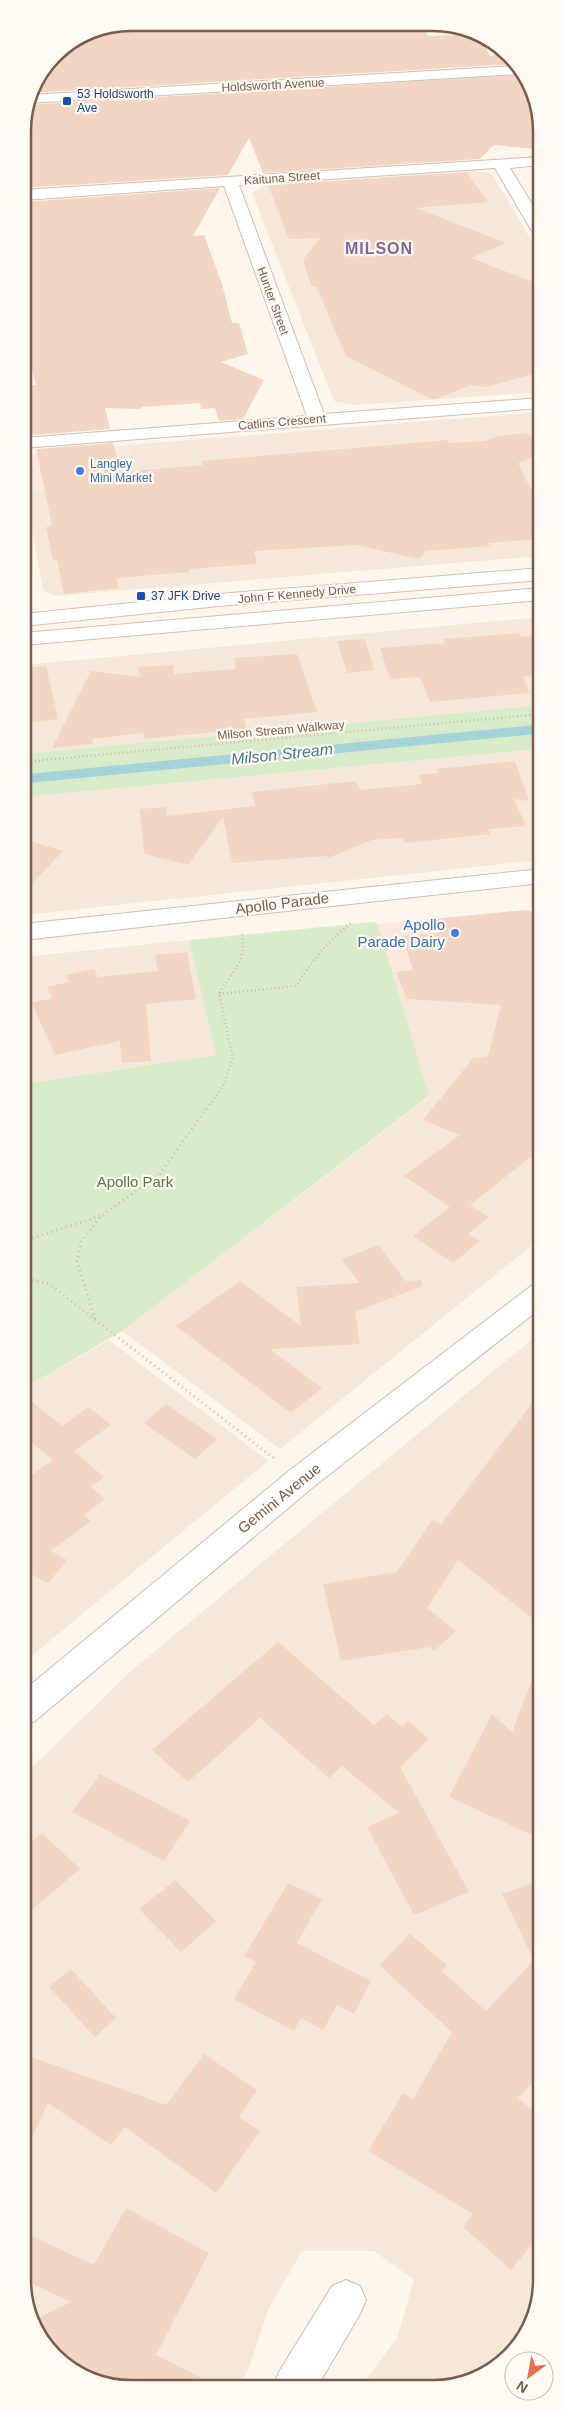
<svg xmlns="http://www.w3.org/2000/svg" width="564" height="2411" font-family="Arial,sans-serif">
  <style>
    .residential { fill: #f5e8da }
    .commercial { fill: #fde8e0 }
    .green { fill: #d8ecc9 }
    .lines { fill: none; stroke-linecap: round; stroke-linejoin: round }
    .stream { stroke: #a5d3da; stroke-width: 9 }
    .building { fill: #f3d5c3 }
    .street-casing { stroke: #d1beb0; stroke-width: 2 }
    .secondary-casing { stroke: #d6c0b0; stroke-width: 2 }
    .path-far1 { stroke: #d9b8a5; stroke-width: 2.5; stroke-dasharray: 1 3; stroke-linecap: butt }
    .path { stroke: #d9b8a5; stroke-width: 3; stroke-dasharray: 1 4; stroke-linecap: butt }
    .street { fill: #fff; fill-rule: evenodd }
    .secondary { fill: #fff; fill-rule: evenodd }
    .transit-dot { fill: #1a4fb4; stroke: #fffaf3; stroke-width: 2 }
    .shop-dot { fill: #3f7fe0; stroke: #fffaf3; stroke-width: 2 }
    .labels { text-anchor: middle; dominant-baseline: central; stroke-width: 4.5; stroke-linejoin: round; paint-order: stroke }
    .far-street-label { font-size: 12px; fill: #7a5c4d; stroke: #fffaf3 }
    .far-transit-label { font-size: 12px; fill: #164399; stroke: #fffaf3; text-anchor: start }
    .far-shop-label { font-size: 12px; fill: #366cbe; stroke: #fffaf3; text-anchor: start }
    .street-label { font-size: 15px; fill: #7a5c4d; stroke: #fffaf3 }
    .shop-label { font-size: 15px; fill: #366cbe; stroke: #fffaf3; text-anchor: end }
    .park-label { font-size: 15px; fill: #537a41; stroke: #fffaf3 }
    .far-district-label { font-size: 16px; font-weight: bold; letter-spacing: 1px; fill: #846695; stroke: #fffaf3 }
    .water-label { font-size: 16px; font-style: italic; fill: #437c86; stroke: #fffaf3 }
    .rim { fill: none; stroke: #7a5c4d; stroke-width: 2.5 }
  </style>
  <rect width="100%" height="100%" fill="#fdf6ec"/>
  <g class="residential">
    <path d="M474 171 492 174 541 257V392L355 405 334 401 252 193 263 186Z"/>
    <path d="M541 412V556L55 596 43 590 25 491 137 482 127 445Z"/>
    <path d="M541 617V705L23 754V665Z"/>
    <path d="M541 749V860L23 915V797Z"/>
    <path d="M189 940 216 1055 23 1084V957Z"/>
    <path d="M541 955V1238L280 1449 122 1331 429 1097 392 971Z"/>
    <path d="M541 1332V2286L514 2352 487 2374 447 2388 360 2387 397 2338 414 2280 374 2251H302L268 2310 249 2368 239 2387 110 2386 54 2356 23 2294V1776L132 1670Z"/>
    <path d="M109 1340 268 1461 23 1663V1389Z"/>
  </g>
  <g class="commercial">
    <path d="M127 445 137 482 25 491 23 466 25 460 36 452Z"/>
    <path d="M526 910 541 916V955L392 971 378 924Z"/>
  </g>
  <g class="green">
    <path d="M541 705V749L23 797V754Z"/>
    <path d="M373 922 378 924 429 1096 122 1331 23 1389V1084L216 1055 189 940Z"/>
  </g>
  <g class="lines">
    <path class="stream" d="M23 779 541 729"/>
  </g>
  <g class="building">
    <path d="M146 23 422 24 428 36 472 34 481 39 491 57 502 50 510 55 514 64 30 93 55 54 90 31 112 26 130 31Z"/>
    <path d="M520 75 541 117V136L534 149 494 145 480 159 263 173 249 138 228 175 23 188V125L27 105Z"/>
    <path d="M467 172 488 202 416 208 506 243 471 258 541 285V372L486 387 470 385 437 399H431L346 356 316 286 312 287 303 260 320 238 289 239 268 185Z"/>
    <path d="M220 188 193 236 204 235 222 284 232 323H239L248 354 221 362 264 380 243 419 219 421 215 408 201 409 200 403 142 407 141 409 105 408 110 429 33 435 23 396V386L36 385 23 332V202Z"/>
    <path d="M525 433 541 442V454L518 463 541 510V539L488 543 490 546 426 551 419 559 356 545 254 551 257 564 189 569 190 572 117 578 119 588 64 594 57 560H53L46 527 52 526 36 449 113 443 121 472 203 465 202 461 448 440 449 443 485 441 498 436Z"/>
    <path d="M519 633 521 637 535 635 541 647V675L523 677 530 693 430 702 420 677 390 679 380 648 445 643 444 639Z"/>
    <path d="M365 639 374 670 347 673 337 641Z"/>
    <path d="M297 654 317 712 244 719 246 729 144 739 143 733 92 739 93 744 52 748 91 671 140 677 138 667 173 665 174 674 236 669 234 658Z"/>
    <path d="M46 666 58 719 23 723V668Z"/>
    <path d="M515 761 529 801 514 799 526 826 488 829 490 834 405 843 403 838 372 840 328 858 326 856 232 863 223 817 188 865 144 854 140 809 166 807 167 816 255 806 252 792 356 781 360 790 422 784 419 775 438 773 437 769Z"/>
    <path d="M23 839 63 851 23 893Z"/>
    <path d="M526 910 541 916V949L539 950 534 1019 541 1020V1149L470 1205 489 1217 468 1234 480 1241 453 1263 413 1236 450 1207 404 1176 460 1135 423 1120 473 1058 488 1056 501 1005 407 999 396 972 413 970 402 936 439 933 434 919Z"/>
    <path d="M187 952 196 999 146 1004 151 1061 122 1063 120 1041 55 1055 32 1003 52 998 47 987 69 982 66 975 94 969 98 977 158 971 155 955Z"/>
    <path d="M379 1245 405 1281 421 1280 422 1286 355 1312 360 1344 270 1349 322 1388 291 1413 176 1326 240 1281 301 1326 296 1287 359 1283 342 1259Z"/>
    <path d="M541 1391V1625L458 1560 427 1608 456 1631 434 1651 429 1647 341 1661 323 1584 397 1572 432 1520 441 1524Z"/>
    <path d="M23 1395 62 1426 89 1407 111 1425 74 1451 104 1477 91 1487 105 1499 84 1515 91 1521 51 1551 67 1560 48 1583 25 1571 23 1572V1481L53 1460 23 1435Z"/>
    <path d="M166 1404 217 1439 195 1459 144 1423Z"/>
    <path d="M278 1642 374 1725 387 1714 402 1727 408 1721 429 1739 400 1767 469 1892 414 1915 367 1827 399 1813 342 1766 329 1778 260 1718 188 1782 152 1750Z"/>
    <path d="M539 1662H541V1839L449 1797 492 1714 512 1732Z"/>
    <path d="M100 1774 190 1821 164 1861 72 1812Z"/>
    <path d="M42 1833 80 1869 23 1917V1848Z"/>
    <path d="M175 1880 216 1921 181 1952 139 1909Z"/>
    <path d="M541 1880V2074L518 2098 541 2118V2233L511 2270 463 2227 473 2214 368 2151 403 2093 413 2099 452 2032 379 1965 410 1934 447 1965 442 1971 486 2011 534 1960 502 1894Z"/>
    <path d="M288 1883 322 1899 297 1943 371 1981 354 2014 337 2005 323 2030 301 2018 294 2031 234 1999 256 1962 244 1956Z"/>
    <path d="M71 1969 116 2018 95 2037 49 1987Z"/>
    <path d="M23 2054 166 2105 204 2054 257 2090 239 2117 260 2131 216 2193 125 2127 111 2145 48 2103 23 2157Z"/>
    <path d="M126 2208 209 2253 156 2355 219 2387 110 2386 54 2356 36 2319 71 2302 23 2279V2232L94 2265Z"/>
  </g>
  <g class="lines">
    <g class="street-casing">
      <g id="street">
        <path d="M515 66 519 74 28 103 30 95Z"/>
        <path d="M541 157V165L510 168 541 219V238L533 233 495 168 239 185 324 414 541 398V408L23 448V438L307 416 224 186 23 200V190Z"/>
        <path d="M541 869V883L23 940V924Z"/>
        <path d="M541 1283V1308L312 1488 35 1721 23 1725V1691L290 1470 531 1286Z"/>
        <path d="M346 2280 360 2286 366 2300 360 2314 317 2387H273L279 2372 332 2286Z"/>
      </g>
    </g>
    <g class="secondary-casing">
      <g id="secondary">
        <path d="M541 568V580L219 606 23 626V614L219 594Z"/>
        <path d="M541 588V600L23 645V633Z"/>
      </g>
    </g>
    <g class="path-far1">
      <path d="M23 762 541 714"/>
      <path d="M219 994 296 986C311 961 328 942 351 923"/>
      <path d="M212 1102 224 1084 233 1058 219 994C232 971 247 963 242 934"/>
    </g>
    <g class="path">
      <path d="M23 1241 100 1216"/>
      <path d="M23 1277 49 1284 275 1459"/>
      <path d="M95 1319 77 1261 81 1242 101 1216 159 1175 212 1101"/>
    </g>
    <use href="#street" class="street"/>
    <use href="#secondary" class="secondary"/>
  </g>
  <g class="transit-dot">
    <rect x="62" y="96" width="10" height="10" rx="2.5"/>
    <rect x="136" y="591" width="10" height="10" rx="2.5"/>
  </g>
  <g class="shop-dot">
    <circle cx="80" cy="471" r="5"/>
    <circle cx="455" cy="933" r="5"/>
  </g>
  <g class="labels">
    <g class="far-street-label">
      <text transform="translate(273 85) rotate(-3)">Holdsworth Avenue</text>
      <text transform="translate(282 178) rotate(-4)">Kaituna Street</text>
      <text transform="translate(273 301) rotate(70)">Hunter Street</text>
      <text transform="translate(282 422) rotate(-5)">Catlins Crescent</text>
      <text transform="translate(297 594) rotate(-5)">John F Kennedy Drive</text>
      <text transform="translate(281 730) rotate(-5)">Milson Stream Walkway</text>
    </g>
    <g class="far-transit-label">
      <text x="77" y="94">53 Holdsworth<tspan x="77" dy="14">Ave</tspan></text>
      <text x="151" y="596">37 JFK Drive</text>
    </g>
    <g class="far-shop-label">
      <text x="90" y="464">Langley<tspan x="90" dy="14">Mini Market</tspan></text>
    </g>
    <g class="street-label">
      <text transform="translate(282 903) rotate(-7)">Apollo Parade</text>
      <text transform="translate(279 1498) rotate(-39)">Gemini Avenue</text>
    </g>
    <g class="shop-label">
      <text x="445" y="924">Apollo<tspan x="445" dy="17">Parade Dairy</tspan></text>
    </g>
    <g class="park-label">
      <text x="135" y="1181">Apollo Park</text>
    </g>
    <g class="far-district-label">
      <text x="379" y="248">MILSON</text>
    </g>
    <g class="water-label">
      <text transform="translate(282 754) rotate(-6)">Milson Stream</text>
    </g>
  </g>
  <path d="M0 0H564V2411H0ZM131 31H433A100 100 0 0 1 533 131V2280A100 100 0 0 1 433 2380H131A100 100 0 0 1 31 2280V131A100 100 0 0 1 131 31Z" fill="#fffaf3" fill-rule="evenodd"/>
  <path class="rim" d="M131 31H433A100 100 0 0 1 533 131V2280A100 100 0 0 1 433 2380H131A100 100 0 0 1 31 2280V131A100 100 0 0 1 131 31Z"/>
  <g transform="translate(529 2376) rotate(212)"><circle r="24" fill="#fffaf3" stroke="#cabbb1"/>
  <path d="M0-4L9 19L0 12L-9 19Z" fill="#e76f51"/>
  <text y="-8" font-size="14" font-weight="bold" text-anchor="middle" fill="#7a5c4d">N</text>
  </g>
</svg>
